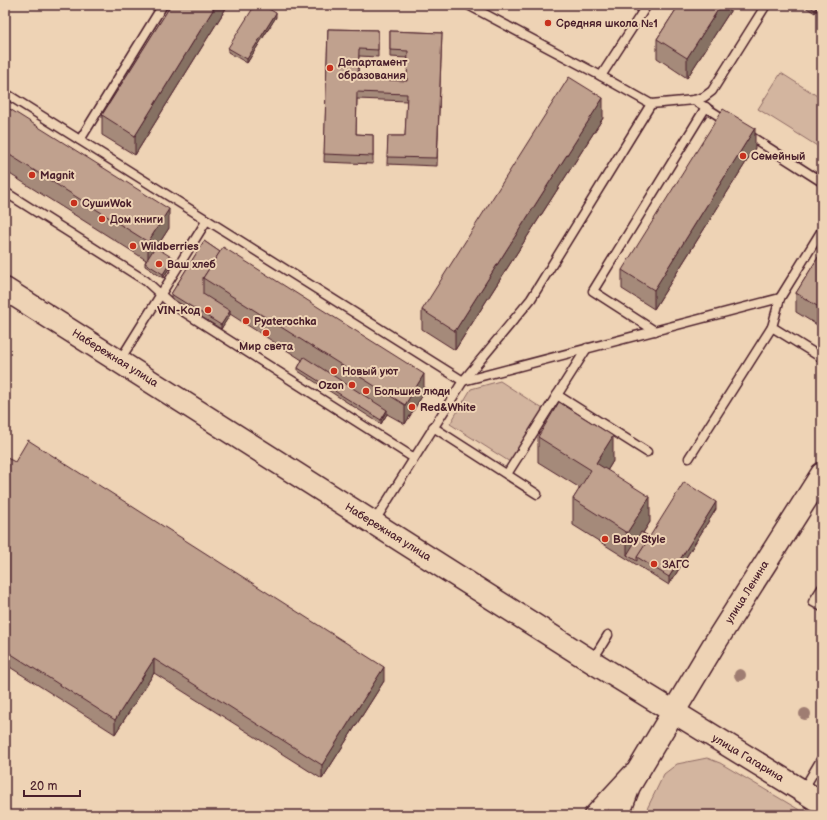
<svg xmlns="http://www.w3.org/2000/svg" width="827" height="820" font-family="'Balsamiq Sans',sans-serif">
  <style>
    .green { fill: #d3b59f; stroke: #8e6a65 }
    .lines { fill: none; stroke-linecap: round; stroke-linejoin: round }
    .service-casing { stroke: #4a1f2b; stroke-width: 11 }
    .minor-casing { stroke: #4a1f2b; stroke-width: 19 }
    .secondary-casing { stroke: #4a1f2b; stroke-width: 25 }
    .service { stroke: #eed3b5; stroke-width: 8 }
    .minor { stroke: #eed3b5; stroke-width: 16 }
    .secondary { stroke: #eed3b5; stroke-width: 22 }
    .tree { fill: #9f7d72 }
    .wall { fill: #a58a7a; stroke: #4a1f2b }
    .shaded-wall { fill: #867163; stroke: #4a1f2b }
    .building { fill: #c0a18e; stroke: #4a1f2b }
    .poi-dot { fill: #c8321e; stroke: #eed3b5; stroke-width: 1.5 }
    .labels { text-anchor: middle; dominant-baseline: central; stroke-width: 4; stroke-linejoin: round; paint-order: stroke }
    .poi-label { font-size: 11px; font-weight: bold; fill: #4a1f2b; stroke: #eed3b5; text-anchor: start }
    .street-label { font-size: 11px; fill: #4a1f2b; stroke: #eed3b5 }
  </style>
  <rect width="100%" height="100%" fill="#eed3b5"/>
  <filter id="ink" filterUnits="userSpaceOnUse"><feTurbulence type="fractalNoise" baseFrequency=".025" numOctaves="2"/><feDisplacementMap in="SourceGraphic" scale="8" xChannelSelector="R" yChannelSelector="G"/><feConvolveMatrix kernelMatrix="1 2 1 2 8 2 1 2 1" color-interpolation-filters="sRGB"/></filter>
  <g filter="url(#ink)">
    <g class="green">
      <path d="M781 73 822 99V149L758 109Z"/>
      <path d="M500 381 543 409 510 462 450 424 471 389Z"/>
      <path d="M707 758 720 763 808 815H644L664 774 677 764Z"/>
    </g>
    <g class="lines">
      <g class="service-casing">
        <g id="service">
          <path d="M468 5 601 76"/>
          <path d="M5 93 463 381 780 298"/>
          <path d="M694 100 727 121"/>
          <path d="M651 104 694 100 704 97 712 91 766 5"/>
          <path d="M747 134 822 182"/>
          <path d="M80 140 163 5"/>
          <path d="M5 192 146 281 170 303 414 458"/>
          <path d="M822 230 780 298 772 327 822 358"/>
          <path d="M655 331 593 291 706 107"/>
          <path d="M120 360 207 220"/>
          <path d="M557 395 647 452"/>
          <path d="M433 427 537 494"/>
          <path d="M689 458 772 327"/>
          <path d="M507 474 587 348"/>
          <path d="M374 522 463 381 531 299 651 104 601 76 647 5"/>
          <path d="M822 588 813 602 822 607"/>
          <path d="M592 661 608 635"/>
          <path d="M803 790 822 758"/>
        </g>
      </g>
      <g class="minor-casing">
        <path id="minor" d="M592 815 631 773"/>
      </g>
      <g class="secondary-casing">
        <g id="secondary">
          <path d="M5 289 591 661 822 803"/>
          <path d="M618 815 629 786 713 646 822 474"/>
        </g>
      </g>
      <use href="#service" class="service"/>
      <use href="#minor" class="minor"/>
      <use href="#secondary" class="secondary"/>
    </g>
    <g class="tree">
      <circle cx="740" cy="675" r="6"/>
      <circle cx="805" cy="714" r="6"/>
    </g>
    <g class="wall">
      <path d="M171 5H228L135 155 102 135V115Z"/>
      <path d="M679 5H734L687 78 657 58V39Z"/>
      <path d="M802 5H820L815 13Z"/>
      <path d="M276 17 247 63 228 52V48Z"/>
      <path d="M328 29 378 30V57L359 56 358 79 407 81 408 58 390 57V31L442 33 437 166 387 164 388 136H405L407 101 357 99 356 134 373 135V164L324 162Z"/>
      <path d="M5 106 169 228 156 248 173 262 163 278 145 266V263L146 260 5 171Z"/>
      <path d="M603 118 455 350 422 329V310Z"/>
      <path d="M755 148 654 309 622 289V270Z"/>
      <path d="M204 241 424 393 405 424 387 414 381 424 298 371V368L302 360 230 314 221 329 171 298V294Z"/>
      <path d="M822 251V328L796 312V293Z"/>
      <path d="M538 437 613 461 607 471 650 522 643 533 650 537 716 509 669 585 573 525V499L580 488 538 462Z"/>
      <path d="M5 457 384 681 322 779 154 673 115 734 5 664Z"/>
    </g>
    <g class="shaded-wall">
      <path d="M216 5H228L135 155V136Z"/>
      <path d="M721 5H734L687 78V58Z"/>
      <path d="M817 5H820L815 13V10Z"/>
      <path d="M276 13V17L247 63V59Z"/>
      <path d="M603 98V118L455 350V331Z"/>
      <path d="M755 128V148L654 309V290Z"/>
      <path d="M169 209V228L148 261V242Z"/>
      <path d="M173 258V262L163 278V274Z"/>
      <path d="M230 311V315L221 329V325Z"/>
      <path d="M424 374V393L405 424V405Z"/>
      <path d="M387 410V414L381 424V420Z"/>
      <path d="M613 436V461L596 489V463Z"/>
      <path d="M650 497V522L628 556 627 555V533Z"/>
      <path d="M716 502V509L669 585V577Z"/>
      <path d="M154 659V673L115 734V720Z"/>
      <path d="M384 667V681L322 779V765Z"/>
    </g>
    <g class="building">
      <path d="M171 5H216L135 136 102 115Z"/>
      <path d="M255 5H262L276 13 247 59 228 48Z"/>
      <path d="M679 5H721L687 58 657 39Z"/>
      <path d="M807 5H817L815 10Z"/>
      <path d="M328 29 378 30V50L359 49 358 79 407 81 408 51 390 50V31L442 33 437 158 387 157 388 136H405L407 94 357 92 356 134 373 135V156L324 154Z"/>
      <path d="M569 77 603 98 455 331 422 310Z"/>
      <path d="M5 106 169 209 148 242 5 152Z"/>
      <path d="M723 109 755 128 654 290 622 270Z"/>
      <path d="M204 241 220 252 203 278V294L230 311 221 325 171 294Z"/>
      <path d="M155 247 173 258 163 274 145 263Z"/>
      <path d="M223 247 424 374 405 405 203 278Z"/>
      <path d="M822 251V309L796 293Z"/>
      <path d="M304 357 387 410 381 420 298 368Z"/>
      <path d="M559 402 613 436 596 463 650 497 627 533 573 499 591 470 538 437Z"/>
      <path d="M28 440 384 667 322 765 154 659 115 720 5 650V457L15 462Z"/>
      <path d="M684 482 716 502 669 577 637 557Z"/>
      <path d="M641 532 650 537 637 557V561L627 555Z"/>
    </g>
  </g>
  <g class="poi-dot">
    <circle cx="548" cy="23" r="4"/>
    <circle cx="330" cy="68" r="4"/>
    <circle cx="743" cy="156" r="4"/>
    <circle cx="32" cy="175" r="4"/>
    <circle cx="74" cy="203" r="4"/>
    <circle cx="102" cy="219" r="4"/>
    <circle cx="133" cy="246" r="4"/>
    <circle cx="159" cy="264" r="4"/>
    <circle cx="208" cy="310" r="4"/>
    <circle cx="246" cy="321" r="4"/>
    <circle cx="266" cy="333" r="4"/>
    <circle cx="334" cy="371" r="4"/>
    <circle cx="352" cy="385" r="4"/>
    <circle cx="366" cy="391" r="4"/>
    <circle cx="412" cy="407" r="4"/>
    <circle cx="605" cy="539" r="4"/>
    <circle cx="654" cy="564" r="4"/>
  </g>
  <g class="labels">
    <g class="poi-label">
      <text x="556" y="23">Средняя школа №1</text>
      <text x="338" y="62">Департамент<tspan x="338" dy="13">образования</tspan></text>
      <text x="751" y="156">Семейный</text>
      <text x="40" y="175">Magnit</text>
      <text x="82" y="203">СушиWok</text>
      <text x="110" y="219">Дом книги</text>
      <text x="141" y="246">Wildberries</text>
      <text x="167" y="264">Ваш хлеб</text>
      <text x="200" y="310" text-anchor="end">VIN-Код</text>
      <text x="254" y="321">Pyaterochka</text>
      <text x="266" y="346" text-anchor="middle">Мир света</text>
      <text x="342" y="371">Новый уют</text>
      <text x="344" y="385" text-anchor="end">Ozon</text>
      <text x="374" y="391">Большие люди</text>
      <text x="420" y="407">Red&amp;White</text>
      <text x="613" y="539">Baby Style</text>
      <text x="662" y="564">ЗАГС</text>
    </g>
    <g class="street-label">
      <text transform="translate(115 358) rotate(32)">Набережная улица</text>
      <text transform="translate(388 532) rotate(32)">Набережная улица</text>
      <text transform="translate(747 592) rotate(-58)">улица Ленина</text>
      <text transform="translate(748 758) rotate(31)">улица Гагарина</text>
    </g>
  </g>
  <rect width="827" height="820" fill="none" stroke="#eed3b5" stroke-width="20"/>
  <rect x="10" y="10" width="807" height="800" fill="none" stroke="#4a1f2b" stroke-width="1.5" filter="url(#ink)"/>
  <path d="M24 790v6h56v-6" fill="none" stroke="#4a1f2b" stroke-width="2"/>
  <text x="30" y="790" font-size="12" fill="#4a1f2b" stroke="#eed3b5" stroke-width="3" paint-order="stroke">20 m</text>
</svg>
